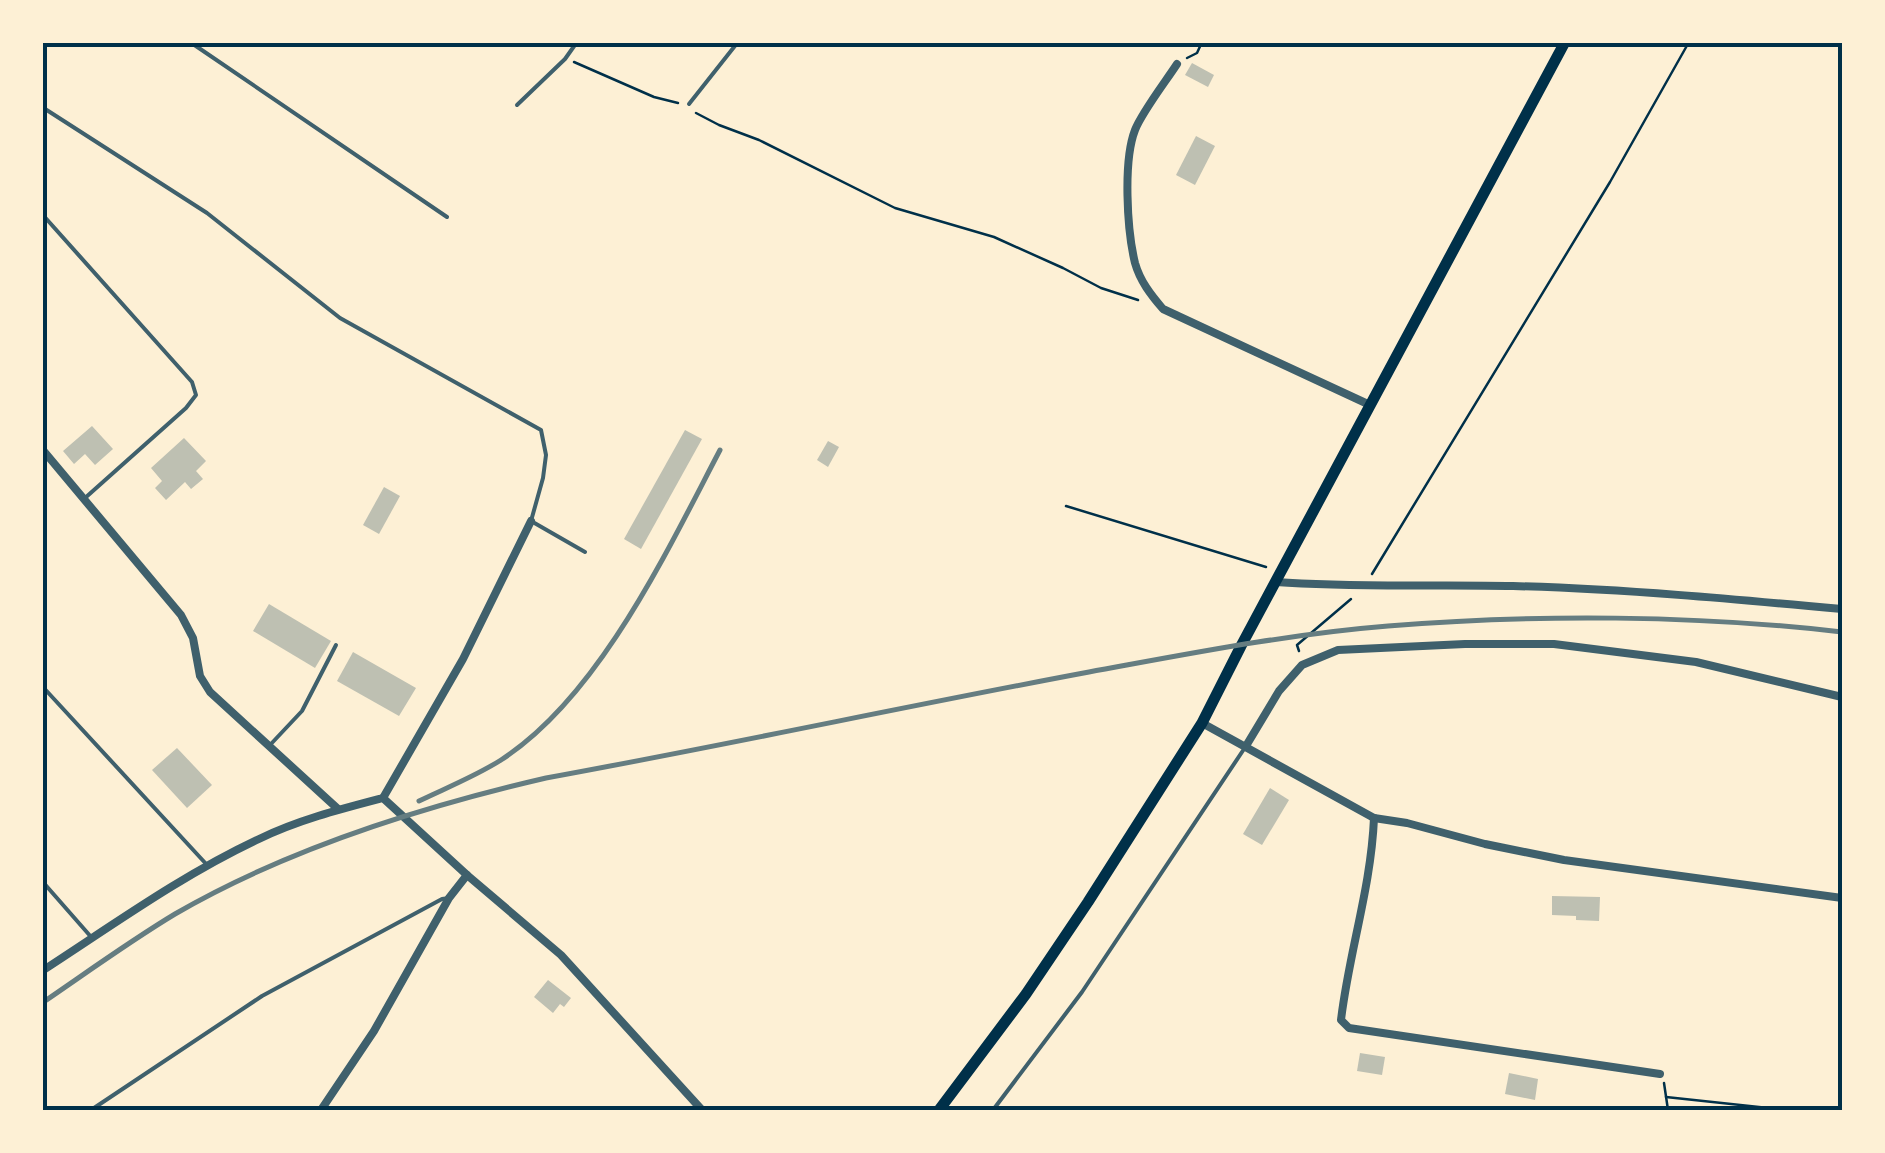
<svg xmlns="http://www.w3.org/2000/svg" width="1885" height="1153" font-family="'Exo 2',sans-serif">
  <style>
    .building { fill: #bec0b2 }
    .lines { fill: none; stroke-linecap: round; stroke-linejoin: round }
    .path { stroke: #003049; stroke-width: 2.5 }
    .service { stroke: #3f606c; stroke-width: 4 }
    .minor { stroke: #3f606c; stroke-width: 8 }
    .secondary { stroke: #003049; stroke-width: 11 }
    .rail { stroke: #657d81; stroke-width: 5 }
    .neatline { fill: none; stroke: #003049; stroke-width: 4 }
  </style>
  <rect width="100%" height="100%" fill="#fdf0d5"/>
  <g class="building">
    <path d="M1192 63 1214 75 1208 87 1185 75Z"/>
    <path d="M1196 136 1215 146 1195 185 1176 175Z"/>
    <path d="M92 426 113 449 95 465 85 454 74 464 63 451Z"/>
    <path d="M685 430 702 439 641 549 624 539Z"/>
    <path d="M184 438 206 461 196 471 203 479 191 489 185 482 166 500 155 488 162 481 151 468Z"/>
    <path d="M828 441 839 447 828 467 817 460Z"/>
    <path d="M384 487 400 496 379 534 363 525Z"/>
    <path d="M269 604 331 641 315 668 253 631Z"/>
    <path d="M353 652 416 688 399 716 337 681Z"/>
    <path d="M177 748 212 785 187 808 152 770Z"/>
    <path d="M1270 788 1289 800 1262 845 1243 834Z"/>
    <path d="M1552 896 1600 897 1599 921 1576 920V916L1552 915Z"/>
    <path d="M548 980 571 998 564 1007 560 1004 553 1013 534 997Z"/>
    <path d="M1360 1053 1385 1057 1382 1075 1357 1071Z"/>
    <path d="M1509 1073 1538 1079 1535 1100 1505 1094Z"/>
  </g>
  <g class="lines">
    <g class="path">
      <path d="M1187 58 1197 53 1202 42"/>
      <path d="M574 62 654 97 678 103"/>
      <path d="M696 113 719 125 759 140 895 208 994 237 1063 268 1101 288 1138 300"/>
      <path d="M1066 506 1266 567"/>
      <path d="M1372 574 1610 182 1689 42"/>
      <path d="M1299 651 1297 645 1351 599"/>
      <path d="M1664 1083 1668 1110"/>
      <path d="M1666 1097 1787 1110"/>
    </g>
    <g class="service">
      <path d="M190 42 447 217"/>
      <path d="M689 104 738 42"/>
      <path d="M517 105 565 59 577 42"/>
      <path d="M42 107 207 213 340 318 541 430 546 455 543 478 531 521 585 552"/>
      <path d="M42 214 192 382 196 395 186 408 85 498"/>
      <path d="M42 686 208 866"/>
      <path d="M270 745 302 711 336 645"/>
      <path d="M42 881 92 938"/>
      <path d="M91 1110 262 996 442 899 449 898"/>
      <path d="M993 1110 1082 992 1244 749"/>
    </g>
    <g class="minor">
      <path d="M1177 64C1166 81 1142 112 1135 130 1123 161 1127 230 1135 263 1140 281 1151 295 1163 309L1370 405"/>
      <path d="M42 449 181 615 193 638 200 676 210 692 338 809"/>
      <path d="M1276 582C1355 588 1434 584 1513 586 1623 589 1733 599 1842 609"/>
      <path d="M1202 723 1374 818 1407 823 1485 844 1564 860 1842 898"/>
      <path d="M1246 746 1279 691 1302 665 1338 650 1465 644H1554L1696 662 1842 697"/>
      <path d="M383 798 467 875 561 955 702 1110"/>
      <path d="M383 798 463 659 531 521"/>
      <path d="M1374 818C1371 888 1349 952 1341 1020L1349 1028 1660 1074"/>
      <path d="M42 971C113 925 182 875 259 839 298 820 341 809 383 798"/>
      <path d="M321 1110 374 1031 449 898 467 875"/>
    </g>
    <path class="secondary" d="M939 1110 1026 994 1088 902 1202 723 1241 646 1565 42"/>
    <g class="rail">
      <path d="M419 801C446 788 476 776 501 760 599 697 667 551 720 450"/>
      <path d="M42 1003C86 973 130 941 175 914 287 849 421 807 546 778 727 745 907 706 1089 672 1188 654 1288 634 1388 626 1535 614 1697 615 1842 632"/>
    </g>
  </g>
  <rect width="1885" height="1153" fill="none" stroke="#fdf0d5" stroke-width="90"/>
  <rect x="45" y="45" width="1795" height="1063" class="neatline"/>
</svg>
